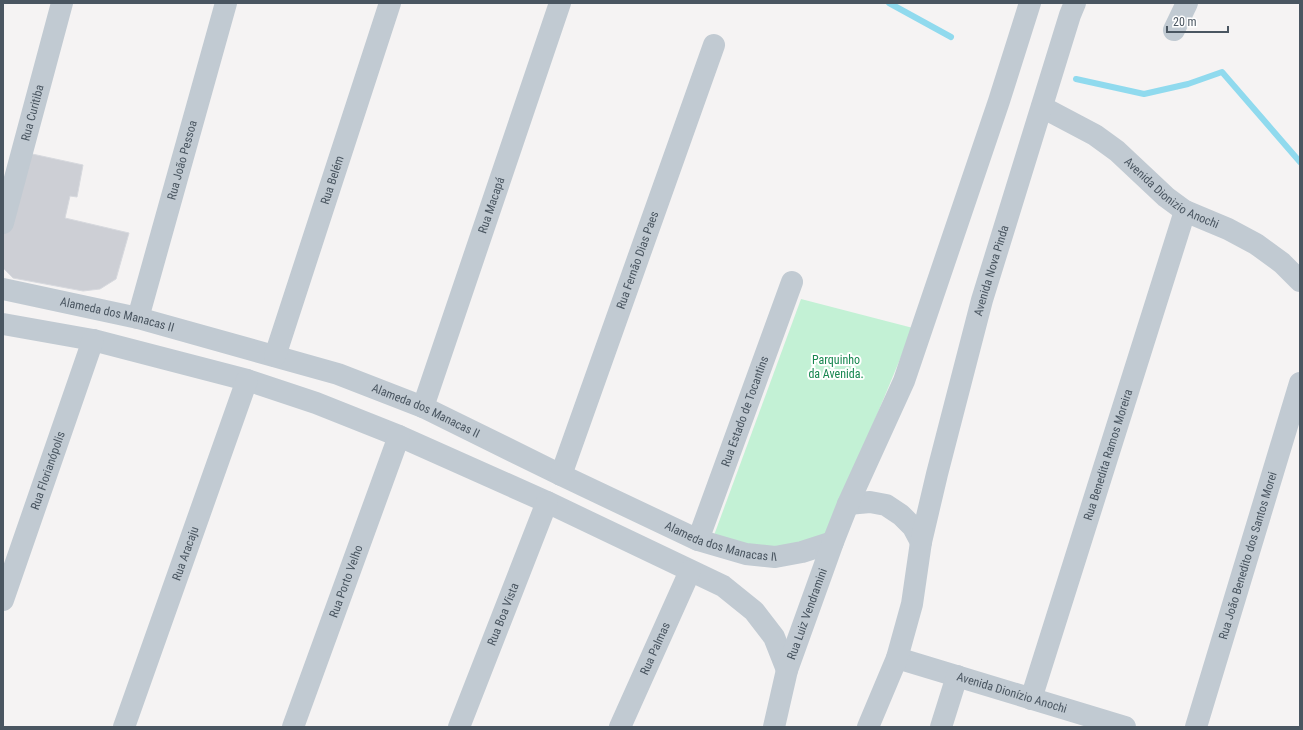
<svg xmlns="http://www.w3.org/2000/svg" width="1303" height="730" font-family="'Roboto Condensed',sans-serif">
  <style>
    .green { fill: #c3f1d5 }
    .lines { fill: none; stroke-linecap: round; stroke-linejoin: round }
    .stream { stroke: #90daee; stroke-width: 6 }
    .building { fill: #cdcfd5; stroke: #d7d9de }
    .minor { stroke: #c1cad2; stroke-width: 22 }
    .labels { text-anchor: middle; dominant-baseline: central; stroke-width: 4; stroke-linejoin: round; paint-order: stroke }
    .street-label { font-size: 12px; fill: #4a5661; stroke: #fff }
    .park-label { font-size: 12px; fill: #17864f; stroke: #fff }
  </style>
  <rect width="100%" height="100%" fill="#f5f3f3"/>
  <path class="green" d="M801 299 913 328 827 535 770 552 713 538Z"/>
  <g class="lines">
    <g class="stream">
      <path d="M889 3 951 37"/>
      <path d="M1076 79 1144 94 1188 84 1222 72 1300 162"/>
    </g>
  </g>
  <path class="building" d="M23 152 83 165 77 197 70 196 65 218 129 233 116 279 100 289 83 291 13 278 3 268V236Z"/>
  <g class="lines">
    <g class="minor">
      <path d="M1174 30 1187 3"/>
      <path id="s1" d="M1042 107 1095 135 1117 151 1166 197 1185 211 1228 229 1256 244 1282 263 1300 281"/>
      <path id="s2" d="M3 223 62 3"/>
      <path id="s3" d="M3 289 138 318 338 374 423 407 561 475 698 540 746 554 775 557 802 552 833 542"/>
      <path id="s4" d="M138 318 226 3"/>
      <path d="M3 324 93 340 247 380 316 403 399 436 547 502 723 586 754 611 774 637 787 670"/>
      <path id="s5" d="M275 356 390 3"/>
      <path id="s6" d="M423 407 560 3"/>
      <path id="s7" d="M561 475 714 45"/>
      <path d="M848 504 870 502 886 505 901 515 913 527 921 542"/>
      <path id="s8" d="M698 540 792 282"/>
      <path id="s9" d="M3 600 93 340"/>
      <path id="s10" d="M897 658 1125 727"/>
      <path id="s11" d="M1031 699 1185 211"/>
      <path id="s12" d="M124 727 247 380"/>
      <path id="s13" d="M293 727 399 436"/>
      <path id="s14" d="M459 727 547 502"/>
      <path id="s15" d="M620 727 690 571"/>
      <path id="s16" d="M774 727 787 670 833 542 848 504 904 381 999 101 1030 3"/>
      <path id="s17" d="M868 727 897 658 912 604 921 542 937 474 982 300 1070 15 1075 3"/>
      <path d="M941 727 957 676"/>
      <path id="s18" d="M1196 727 1300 383"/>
    </g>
  </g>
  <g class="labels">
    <g class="street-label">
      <text stroke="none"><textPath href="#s2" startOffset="114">Rua Curitiba</textPath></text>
      <text stroke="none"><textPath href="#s4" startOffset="164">Rua João Pessoa</textPath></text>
      <text stroke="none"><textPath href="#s5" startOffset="185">Rua Belém</textPath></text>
      <text stroke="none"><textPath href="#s1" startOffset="157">Avenida Dionizio Anochi</textPath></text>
      <text stroke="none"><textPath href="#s6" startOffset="213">Rua Macapá</textPath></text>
      <text stroke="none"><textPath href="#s7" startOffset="228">Rua Fernão Dias Paes</textPath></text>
      <text stroke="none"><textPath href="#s17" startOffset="474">Avenida Nova Pinda</textPath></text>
      <text stroke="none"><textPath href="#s3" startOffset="117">Alameda dos Manacas II</textPath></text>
      <text stroke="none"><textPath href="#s3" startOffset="441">Alameda dos Manacas II</textPath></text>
      <text stroke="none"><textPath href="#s8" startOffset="137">Rua Estado de Tocantins</textPath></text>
      <text stroke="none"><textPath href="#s11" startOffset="256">Rua Benedita Ramos Moreira</textPath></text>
      <text stroke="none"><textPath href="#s9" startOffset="137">Rua Florianópolis</textPath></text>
      <text stroke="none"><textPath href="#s3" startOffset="765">Alameda dos Manacas II</textPath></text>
      <text stroke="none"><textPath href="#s12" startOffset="184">Rua Aracaju</textPath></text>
      <text stroke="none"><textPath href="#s18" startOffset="179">Rua João Benedito dos Santos Morei</textPath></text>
      <text stroke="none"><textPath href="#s13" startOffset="155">Rua Porto Velho</textPath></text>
      <text stroke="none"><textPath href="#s16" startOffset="118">Rua Luiz Vendramini</textPath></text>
      <text stroke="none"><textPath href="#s14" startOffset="121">Rua Boa Vista</textPath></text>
      <text stroke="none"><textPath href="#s15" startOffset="86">Rua Palmas</textPath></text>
      <text stroke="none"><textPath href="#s10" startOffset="120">Avenida Dionízio Anochi</textPath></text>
    </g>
    <g class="park-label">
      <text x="836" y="360">Parquinho<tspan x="836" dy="14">da Avenida.</tspan></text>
    </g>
  </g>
  <rect width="1303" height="730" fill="none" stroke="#4a5661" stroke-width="8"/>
  <path d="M1167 26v6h61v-6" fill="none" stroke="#4a5661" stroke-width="2"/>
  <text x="1173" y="26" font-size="12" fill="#4a5661" stroke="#ffffff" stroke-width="3" paint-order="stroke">20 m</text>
</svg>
